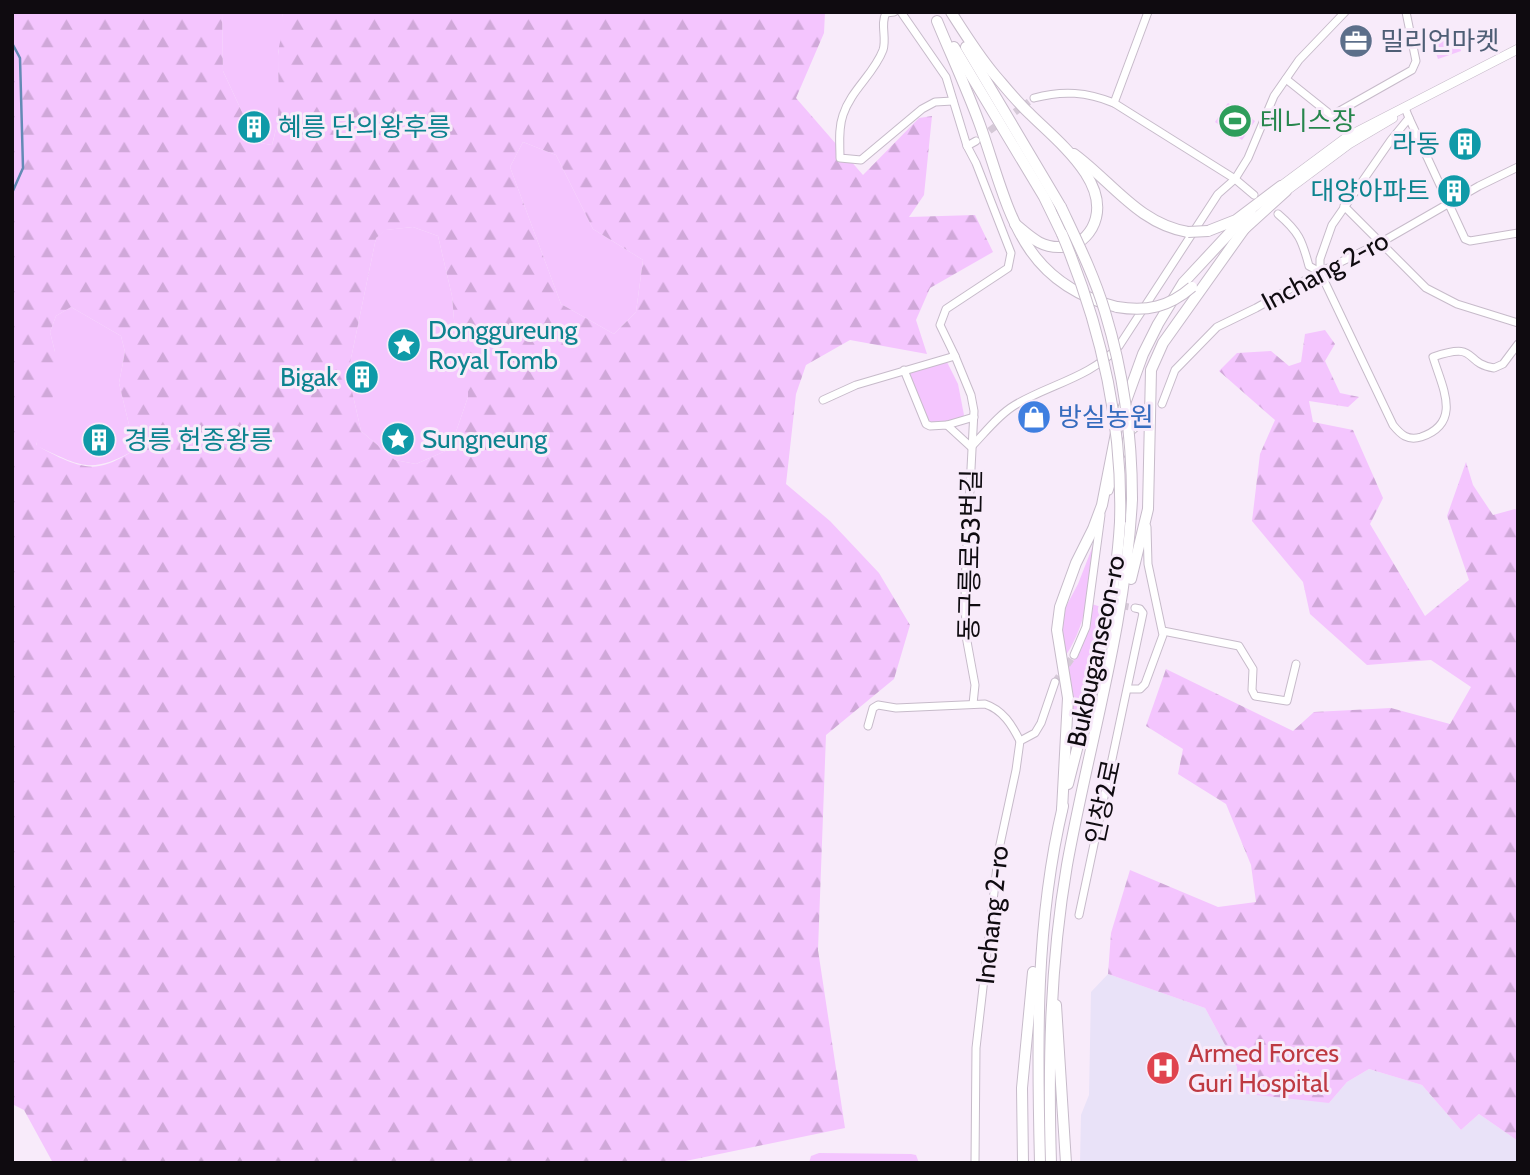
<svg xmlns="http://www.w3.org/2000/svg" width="1530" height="1175" font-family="Cabin,'Noto Sans KR',sans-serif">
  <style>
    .medical { fill: #e9e2f8 }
    .green { fill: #f4c5fe }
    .forest { fill: url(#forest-firs); fill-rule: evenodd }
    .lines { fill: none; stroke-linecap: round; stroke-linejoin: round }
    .stream { stroke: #638ab5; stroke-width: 2.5 }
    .minor-tunnel { stroke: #d5c9d7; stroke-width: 7; stroke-dasharray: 7 3.5; stroke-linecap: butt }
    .minor-casing { stroke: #c7bbca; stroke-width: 9 }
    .tertiary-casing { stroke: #c7bbca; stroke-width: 10 }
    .trunk-casing { stroke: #c7bbca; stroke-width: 12 }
    .minor { stroke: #fff; stroke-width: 7 }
    .tertiary { stroke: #fff; stroke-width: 9 }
    .trunk { stroke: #fff; stroke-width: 10 }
    .trunk-bridge-casing { stroke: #c7bbca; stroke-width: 12; stroke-linecap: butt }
    .trunk-bridge { stroke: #fff; stroke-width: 10 }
    .labels { text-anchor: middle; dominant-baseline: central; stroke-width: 6; stroke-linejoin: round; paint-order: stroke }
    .service-label { font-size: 26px; fill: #4e5e75; stroke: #f8ebfa; text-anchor: start }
    .leisure-label { font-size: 26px; fill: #27864d; stroke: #f8ebfa; text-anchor: start }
    .culture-label { font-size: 26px; fill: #0d838f; stroke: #f8ebfa; text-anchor: start }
    .street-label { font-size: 26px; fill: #0f0b10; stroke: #f8ebfa }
    .shop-label { font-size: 26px; fill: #366cbe; stroke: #f8ebfa; text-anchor: start }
    .health-label { font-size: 26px; fill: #be3a42; stroke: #f8ebfa; text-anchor: start }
  </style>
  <defs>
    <pattern id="forest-firs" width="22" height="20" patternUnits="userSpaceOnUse" patternTransform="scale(1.75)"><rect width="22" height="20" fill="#f4c5fe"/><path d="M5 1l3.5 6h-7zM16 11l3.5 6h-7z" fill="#d0a8d9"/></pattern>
  </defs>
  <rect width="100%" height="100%" fill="#f8ebfa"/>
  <path class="medical" d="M1108 974 1205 1008 1237 1067 1329 1103 1347 1082 1369 1069 1422 1085 1461 1130 1479 1114 1518 1141V1163H1080L1081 1115 1089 1095 1091 992Z"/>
  <g class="green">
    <path d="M222 12H282L285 28 278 52 280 113 272 145 243 140V114L223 71Z"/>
    <path d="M1456 36 1461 51 1438 59 1433 45Z"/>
    <path d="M1228 103 1255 121 1242 140 1215 122Z"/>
    <path d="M523 142 556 155 593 229 643 260 636 312 614 334 561 304 510 167Z"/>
    <path d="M413 227 438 236 452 296 455 331 468 340V397L450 449 416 464 395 460 361 431 348 373 376 238 385 230Z"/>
    <path d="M71 307 121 336 125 352 119 383 135 450C89 475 82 466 36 446L55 352 50 332 56 316Z"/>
    <path d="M946 360 958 384 964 415 961 420 930 423 927 420 908 371Z"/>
    <path d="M1094 543H1097C1090 581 1088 623 1066 655L1063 640V612L1078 584Z"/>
    <path d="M1092 604 1101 607 1084 693 1075 713 1073 712 1068 668 1081 650Z"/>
    <path d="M819 1153 911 1154 916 1155 919 1163H809L811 1156Z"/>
  </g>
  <g class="forest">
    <path d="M12 12H222L223 71 243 114V140L272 145C282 112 278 89 278 56 279 37 286 34 282 12H825L824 33 796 98 863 175 919 118 932 116 924 195 909 217 975 215 993 252 930 288 916 320 927 354 850 340 806 365 796 394 786 484 830 521 879 573 910 625 894 679 826 735 818 950 845 1128 676 1163H53L24 1110 12 1104ZM523 142 556 155 593 229 643 260 636 312 614 334 561 304 510 167ZM413 227 438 236 452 296 455 331 468 340V397L450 449 416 464 395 460 361 431 348 373 376 238 386 230ZM71 307 121 336 125 352 119 383 135 450C124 456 112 464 99 466 80 470 52 454 36 445L56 388 55 352 50 332 56 316Z"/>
    <path d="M1325 330 1335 344 1325 361 1340 393 1359 397 1348 407 1309 401 1313 422 1353 430 1383 498 1370 524 1425 616 1469 580 1447 516 1466 462 1473 485 1493 515 1515 509 1518 511V1141L1479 1114 1461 1130 1422 1085 1369 1069 1347 1082 1329 1103 1239 1093 1237 1067 1205 1008 1108 974 1111 933 1130 870 1218 907 1256 902 1251 865 1226 804 1178 774 1183 749 1146 726 1166 669 1293 731 1314 712 1391 708 1450 724 1471 687 1431 660 1367 665 1310 614 1303 582 1252 521 1260 454 1275 420 1219 371 1237 353 1271 351 1289 366 1301 362 1305 334Z"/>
  </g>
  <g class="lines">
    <path class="stream" d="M12 43 20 58 23 168 12 193"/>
    <g class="minor-tunnel">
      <path d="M981 137 1034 98"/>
      <path d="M1101 602 1135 608"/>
      <path d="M1055 682 1074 655"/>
    </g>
    <g class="minor-casing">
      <g id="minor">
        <path d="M894 12 886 13C880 24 887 38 883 50 874 74 851 90 843 115 838 129 840 144 840 158L861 160 922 109 935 102 953 101"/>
        <path d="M901 12 946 77 967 146"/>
        <path d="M1286 79 1331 115 1336 113 1412 70 1416 61 1406 12"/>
        <path d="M1034 98C1063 90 1087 92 1114 103L1235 179 1254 195"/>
        <path d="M1114 103 1148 12"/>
        <path d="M1405 108 1409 118 1391 140 1332 225 1320 259V272L1393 425C1401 435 1408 441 1421 437 1463 423 1442 387 1433 357 1480 341 1462 363 1494 368L1503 364 1518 344"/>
        <path d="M1409 118 1465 239 1470 241 1518 233"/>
        <path d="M1344 206 1426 288 1457 304 1518 323"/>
        <path d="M1278 214C1299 232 1302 240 1309 266L1320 272"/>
        <path d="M955 356 971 395 974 411 965 584 966 636 975 685 973 704"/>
        <path d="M904 370 926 424 930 426 947 425 971 447C984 434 998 415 1015 405 1050 384 1090 378 1119 346L1218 194 1235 179 1248 158 1274 96 1299 60 1345 12"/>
        <path d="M823 400 856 385 955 356 940 325 946 309 1008 268 1011 253 976 163 967 146 976 141"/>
        <path d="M1162 404 1175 370 1217 327 1256 308 1320 272 1380 243 1479 186 1518 167"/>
        <path d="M947 425 974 417"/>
        <path d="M1121 455 1129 433 1145 419"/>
        <path d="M1109 491 1117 466"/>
        <path d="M1163 631 1239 646 1253 669 1252 690 1255 696 1287 701 1296 664"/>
        <path d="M1074 655 1086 627 1101 515"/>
        <path d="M1128 689H1140L1145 684 1163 635 1148 564 1147 527"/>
        <path d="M868 726 873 708 878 705 896 708 985 704C1003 710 1012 725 1020 741"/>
        <path d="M1079 915 1143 613 1140 609 1135 608"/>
        <path d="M975 1163 976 1048 999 849 1016 770 1020 741 1035 733 1041 723 1055 682"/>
      </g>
    </g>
    <g class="tertiary-casing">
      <g id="tertiary">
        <path d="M1281 186 1347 137 1518 49"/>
        <path d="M1286 191 1349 144 1393 118"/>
      </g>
    </g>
    <g class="trunk-casing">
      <g id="trunk">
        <path d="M951 12C965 34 978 55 994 74 1006 88 1017 102 1030 114 1057 141 1115 185 1092 228 1085 240 1074 247 1061 247 1040 248 1030 236 1015 224"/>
        <path d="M937 21C951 55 967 89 980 125 1009 207 1018 282 1117 307"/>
        <path d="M954 47 1044 197 1062 234"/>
        <path d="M966 47 1061 207"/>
        <path d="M1074 154C1112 182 1139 224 1188 232"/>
        <path d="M1243 230 1286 191"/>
        <path d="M1208 231 1236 220 1281 186"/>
        <path d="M1131 579 1148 509 1151 370 1163 343 1247 225"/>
        <path d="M1068 784C1090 697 1115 611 1120 522"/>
        <path d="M1062 810 1068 698 1057 630 1060 607 1076 563 1093 529 1102 505 1118 423 1143 354 1158 324 1183 283 1251 210"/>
        <path d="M1056 1005 1066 1163"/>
        <path d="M1023 1163 1022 1088 1033 972"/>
        <path d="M1040 1163C1037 1043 1035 924 1063 806"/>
        <path d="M1051 1163C1048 1063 1050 964 1067 865 1089 743 1126 624 1132 499"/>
      </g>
    </g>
    <use href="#minor" class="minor"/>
    <use href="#tertiary" class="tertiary"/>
    <use href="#trunk" class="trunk"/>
    <g class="trunk-bridge-casing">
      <g id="trunk-bridge">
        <path d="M1061 207C1077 241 1094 275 1105 312 1123 371 1132 436 1132 499"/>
        <path d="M1188 232 1208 231"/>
        <path d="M1062 234C1101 327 1123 421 1120 522"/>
        <path d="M1117 307C1147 312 1169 307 1192 287"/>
      </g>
    </g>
    <use href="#trunk-bridge" class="trunk-bridge"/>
  </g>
  <defs>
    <g id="office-disc" transform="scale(1.75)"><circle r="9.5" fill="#5c6f8a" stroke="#f8ebfa"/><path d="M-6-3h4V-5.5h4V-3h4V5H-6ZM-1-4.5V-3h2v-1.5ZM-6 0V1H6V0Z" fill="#fff"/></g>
    <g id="stadium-disc" transform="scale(1.75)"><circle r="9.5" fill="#2e9e5b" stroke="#f8ebfa"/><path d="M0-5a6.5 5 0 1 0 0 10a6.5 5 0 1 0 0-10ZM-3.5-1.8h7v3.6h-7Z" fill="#fff"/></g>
    <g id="building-disc" transform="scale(1.75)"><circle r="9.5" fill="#0f9aa8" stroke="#f8ebfa"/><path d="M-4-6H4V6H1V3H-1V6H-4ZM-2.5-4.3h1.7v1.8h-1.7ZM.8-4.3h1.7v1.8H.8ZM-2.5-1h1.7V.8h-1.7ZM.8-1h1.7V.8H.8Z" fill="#fff"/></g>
    <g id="sight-disc" transform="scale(1.75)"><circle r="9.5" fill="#0f9aa8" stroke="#f8ebfa"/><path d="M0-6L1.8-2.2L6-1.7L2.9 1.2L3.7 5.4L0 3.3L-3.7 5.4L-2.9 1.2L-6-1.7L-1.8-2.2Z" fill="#fff"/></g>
    <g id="shop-disc" transform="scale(1.75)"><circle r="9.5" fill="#3f7fe0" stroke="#f8ebfa"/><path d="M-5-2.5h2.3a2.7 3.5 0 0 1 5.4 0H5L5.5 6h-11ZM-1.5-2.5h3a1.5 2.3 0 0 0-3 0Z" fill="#fff"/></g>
    <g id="hospital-disc" transform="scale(1.75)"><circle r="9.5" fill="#e0444e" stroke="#f8ebfa"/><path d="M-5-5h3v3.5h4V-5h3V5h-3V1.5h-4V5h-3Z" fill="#fff"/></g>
  </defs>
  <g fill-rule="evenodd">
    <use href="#office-disc" x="1356" y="41"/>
    <use href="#stadium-disc" x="1235" y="121"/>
    <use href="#building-disc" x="254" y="127"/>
    <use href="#building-disc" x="1465" y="144"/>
    <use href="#building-disc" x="1454" y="191"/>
    <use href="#sight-disc" x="404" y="345"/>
    <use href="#building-disc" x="362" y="377"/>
    <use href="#shop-disc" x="1034" y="417"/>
    <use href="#sight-disc" x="398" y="439"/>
    <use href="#building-disc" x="99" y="440"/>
    <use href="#hospital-disc" x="1163" y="1068"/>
  </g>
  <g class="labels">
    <g class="service-label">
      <text x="1380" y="41">밀리언마켓</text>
    </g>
    <g class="leisure-label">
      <text x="1260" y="121">테니스장</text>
    </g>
    <g class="culture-label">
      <text x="278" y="127">혜릉 단의왕후릉</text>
      <text x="1440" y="144" text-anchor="end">라동</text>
      <text x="1430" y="191" text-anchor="end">대양아파트</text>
      <text x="428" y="330">Donggureung<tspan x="428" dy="30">Royal Tomb</tspan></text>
      <text x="338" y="377" text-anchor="end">Bigak</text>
      <text x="422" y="439">Sungneung</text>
      <text x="124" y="440">경릉 헌종왕릉</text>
    </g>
    <g class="street-label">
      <text transform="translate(1325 271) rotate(-28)">Inchang 2-ro</text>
      <text transform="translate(970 555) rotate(-89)">동구릉로53번길</text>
      <text transform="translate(1096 651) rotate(-78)">Bukbuganseon-ro</text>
      <text transform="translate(1103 802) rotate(-78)">인창2로</text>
      <text transform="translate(992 915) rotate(-84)">Inchang 2-ro</text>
    </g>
    <g class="shop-label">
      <text x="1058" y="417">방실농원</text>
    </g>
    <g class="health-label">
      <text x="1188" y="1053">Armed Forces<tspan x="1188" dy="30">Guri Hospital</tspan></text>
    </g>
  </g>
  <rect width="1530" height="1175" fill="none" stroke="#0f0b10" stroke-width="28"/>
</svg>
